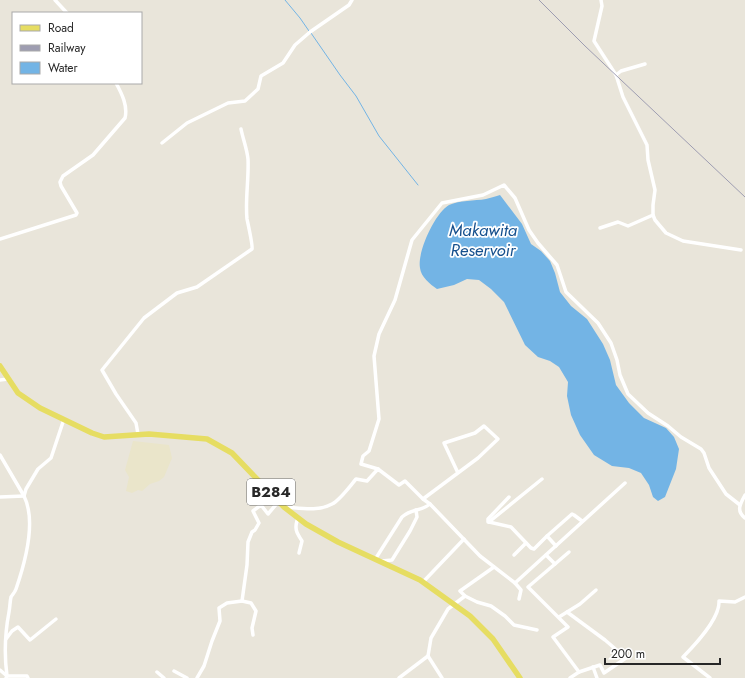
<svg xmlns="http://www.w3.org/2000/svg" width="745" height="678" font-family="Jost,sans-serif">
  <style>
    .education { fill: #eae5ca }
    .water { fill: #73b4e5 }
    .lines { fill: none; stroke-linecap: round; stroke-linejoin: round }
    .stream { stroke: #73b4e5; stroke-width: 1 }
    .minor { stroke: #fff; stroke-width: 3.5 }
    .primary { stroke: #e6dd62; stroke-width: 5.5 }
    .rail { stroke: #9e9db1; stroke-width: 1 }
    .labels { text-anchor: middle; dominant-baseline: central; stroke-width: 3.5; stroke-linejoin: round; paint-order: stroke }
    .shield { fill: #fff; stroke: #686868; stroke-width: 1 }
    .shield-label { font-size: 15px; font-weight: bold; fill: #272727 }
    .water-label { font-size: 17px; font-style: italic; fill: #16508d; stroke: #fff }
  </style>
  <rect width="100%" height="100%" fill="#e9e5da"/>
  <path class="education" d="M133 441 169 445 172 458 164 477 159 481 150 484 142 491 138 490 132 493 126 491 129 477 125 470Z"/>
  <path class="water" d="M500 195 522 224 531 244 541 251 550 261 555 273 560 292 571 306 587 319 603 344 610 360 616 385 629 403 644 418 666 428 674 437 679 449 676 469 665 497 658 501 653 497 649 485 641 473 629 468 612 466 594 455 580 435 571 415 567 396 568 382 559 367 550 361 538 357 525 345 504 302 491 289 479 280 467 279 454 285 437 289C430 284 421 277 420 268 417 252 435 213 449 205 460 200 474 201 486 199 491 198 496 196 500 195Z"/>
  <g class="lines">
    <g class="stream">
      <path d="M285 0 300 18 309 31"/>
      <path d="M311 33 340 75 356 96 379 136 418 185"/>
    </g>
    <g class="minor">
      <path d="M55 0 67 13"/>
      <path d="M601 0 602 6 594 41 616 75 623 97 647 145 648 160 655 190 653 205V215L655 220 666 233 683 241 741 250"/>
      <path d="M616 75 621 71 645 64"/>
      <path d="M162 143 187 123 228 103 245 101 258 89 261 76 283 63 295 45 310 32 349 5 352 0"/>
      <path d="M600 228 618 222 628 226 653 215"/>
      <path d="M0 239 76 215 77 213 61 186 60 182 63 176 93 155 125 118C128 106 122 94 116 83"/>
      <path d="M0 380 8 379"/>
      <path d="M138 434 136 423 116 394 102 370 144 318 177 293 197 287 252 249C253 246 248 224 247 219 245 199 249 179 248 159 247 149 243 139 241 129"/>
      <path d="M0 455 24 496"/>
      <path d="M378 469 361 464 363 456 369 451 379 419 374 356 379 334 395 300 412 240 442 203 483 195 504 185 515 198 529 230 538 243 557 265 566 292 598 323 611 343 617 360 620 375 628 394 648 413 668 426 681 437 701 449 704 453 709 468 726 494 740 505"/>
      <path d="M745 495C740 504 736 511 745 518"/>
      <path d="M0 497 24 496"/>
      <path d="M423 499 478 458 498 439 484 426 475 433 444 443 458 473"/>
      <path d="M430 504 480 556 515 583 625 483"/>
      <path d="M285 507C300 508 318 512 332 504 340 500 350 486 356 479L367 481 378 469 399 485 405 481 423 499 430 504C420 512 412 508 402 517L376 558"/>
      <path d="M298 518C294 528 296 532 302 541L299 553"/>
      <path d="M489 522 511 527 531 548 534 549 547 536"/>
      <path d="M489 522 542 479"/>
      <path d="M489 522H488V519L509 497"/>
      <path d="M556 546 547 536 572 514 574 515 582 521"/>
      <path d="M514 555 526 543"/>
      <path d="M546 555 555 564 569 552"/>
      <path d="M382 561 392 560 410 531 417 517 416 510"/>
      <path d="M555 564 528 587 568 627 553 637 579 672 570 678"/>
      <path d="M423 582 464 539"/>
      <path d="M515 583 521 590 519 599"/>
      <path d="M465 596 477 602 491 606 505 616 514 625 537 630"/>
      <path d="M242 601 251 603 256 611 252 628 253 635"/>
      <path d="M567 612 605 640 626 658 604 673 600 665 579 672"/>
      <path d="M559 617 580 604 596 590"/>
      <path d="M6 639 12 631 18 627 30 640 56 619"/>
      <path d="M593 667 597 678"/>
      <path d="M0 670 7 676H27L28 678"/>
      <path d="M174 671 187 678"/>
      <path d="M157 672 164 678"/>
      <path d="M6 678 7 676C4 654 5 633 9 612 10 607 10 601 11 597 13 594 15 592 16 589 25 563 37 522 24 496L26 489 38 469 51 458 64 419"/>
      <path d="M197 678 204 666 212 641 220 621 219 608 227 603 242 601 247 565 248 542 252 532 255 530 259 523 253 511 261 505 268 514 279 501"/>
      <path d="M399 678 428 656"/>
      <path d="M442 678 428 656 431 638 448 609 465 596 460 591 494 567"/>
      <path d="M710 678 683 657C695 645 720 618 719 601L735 602 745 597"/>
    </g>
    <path class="primary" d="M0 366 18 393 40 408 92 433 104 437 149 434 207 439 232 453 284 507 306 524 338 542 420 580 470 616 493 639 520 678"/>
    <path class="rail" d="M539 0 585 46 745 197"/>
  </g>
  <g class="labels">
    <rect class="shield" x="247" y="479" width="48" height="26" rx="3"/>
    <g class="shield-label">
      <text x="271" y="492">B284</text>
    </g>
    <g class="water-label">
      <text x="483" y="230">Makawita<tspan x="483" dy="20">Reservoir</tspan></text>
    </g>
  </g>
  <rect x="12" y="12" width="130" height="72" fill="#ffffff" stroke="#a9a9a9"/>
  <rect x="20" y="25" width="20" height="6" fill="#e6dd62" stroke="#a9a9a9"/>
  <text x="48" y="32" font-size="12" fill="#272727">Road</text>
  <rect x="20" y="45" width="20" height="6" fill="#9e9db1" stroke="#a9a9a9"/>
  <text x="48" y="52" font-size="12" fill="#272727">Railway</text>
  <rect x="20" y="62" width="20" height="12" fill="#73b4e5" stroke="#a9a9a9"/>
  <text x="48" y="72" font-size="12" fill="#272727">Water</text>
  <path d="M605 658v6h115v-6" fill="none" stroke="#272727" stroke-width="2"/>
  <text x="611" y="658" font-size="12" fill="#272727" stroke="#ffffff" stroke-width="3" paint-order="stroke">200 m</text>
</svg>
